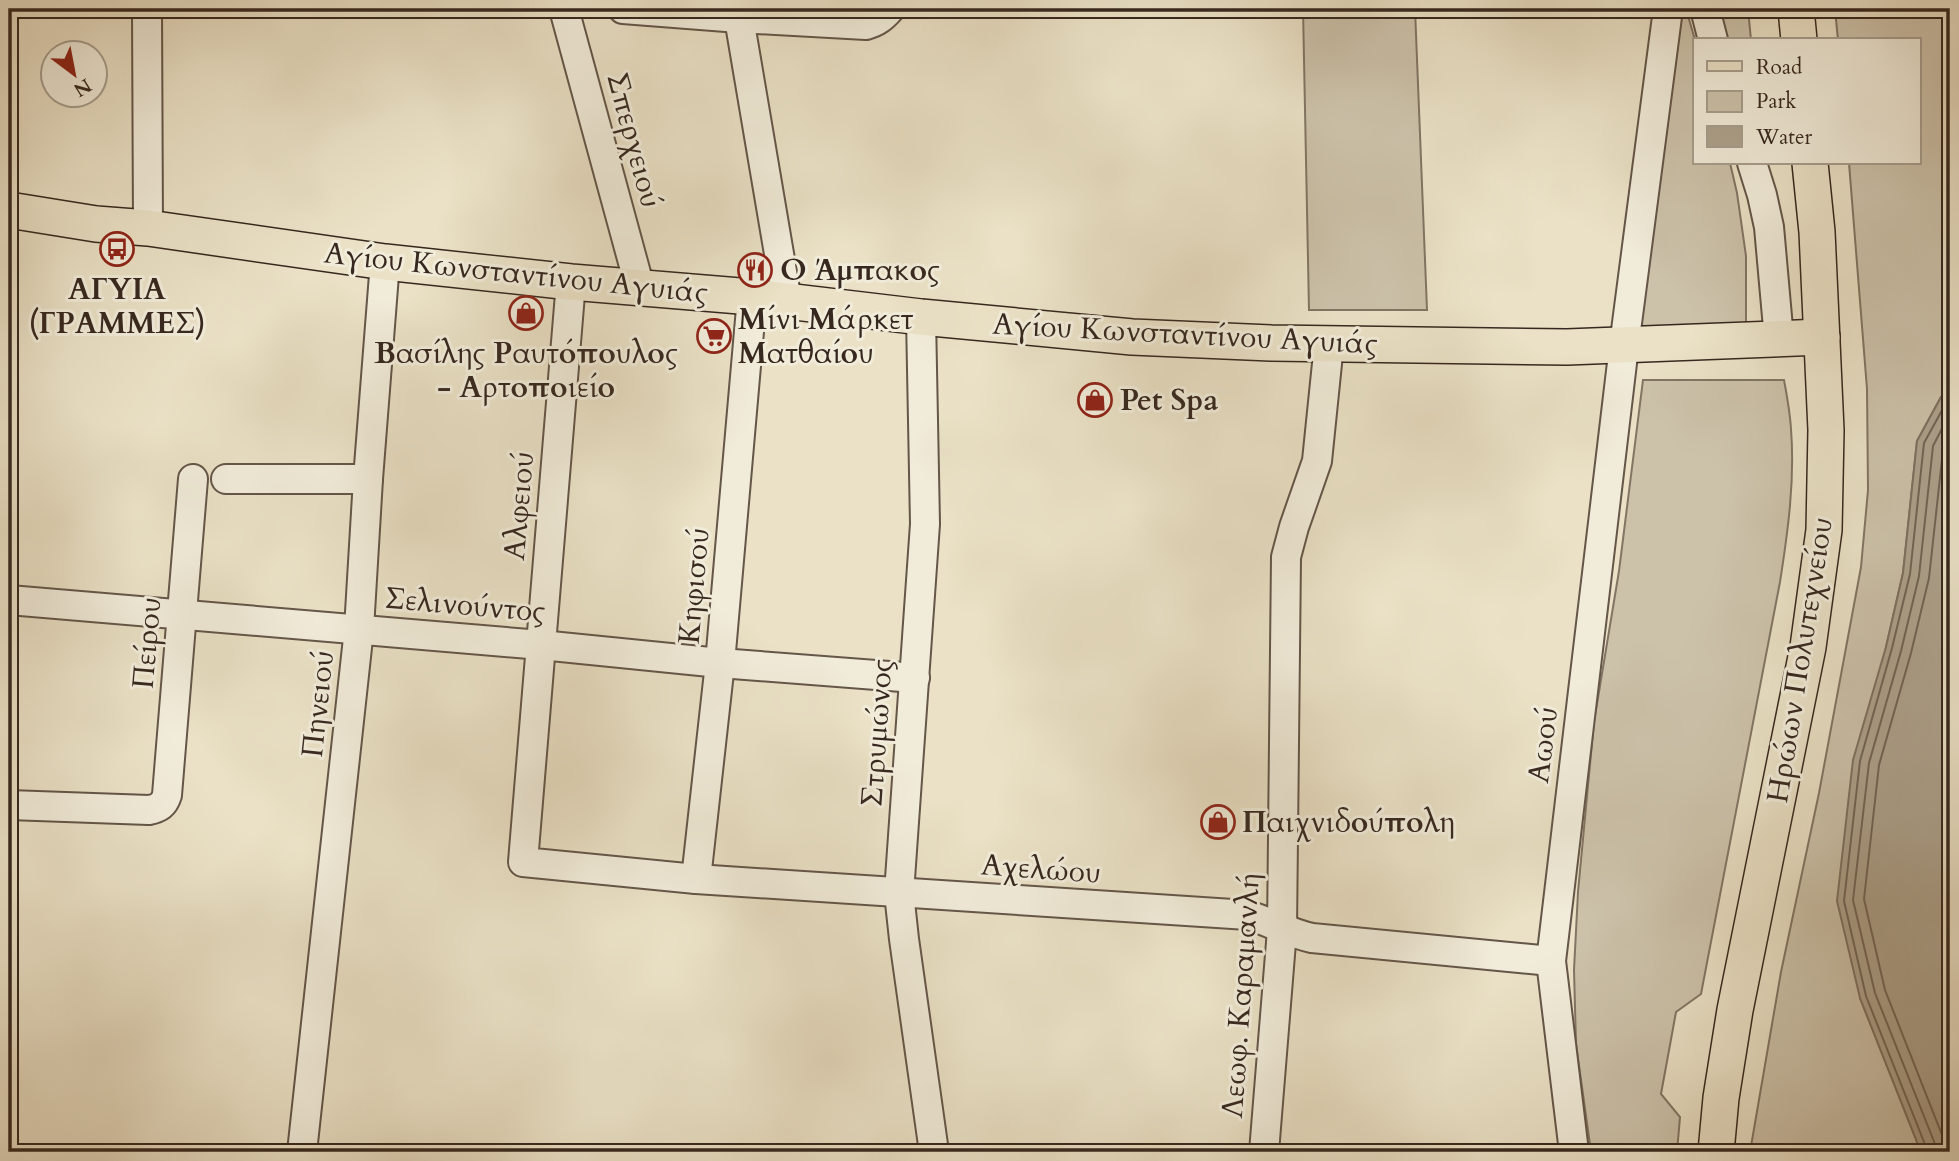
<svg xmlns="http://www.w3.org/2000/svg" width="1959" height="1161" font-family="Cardo,serif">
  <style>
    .green { fill: #ccc2aa; stroke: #827564; stroke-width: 2 }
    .water { fill: #ada28d; stroke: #7e7161; stroke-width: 2 }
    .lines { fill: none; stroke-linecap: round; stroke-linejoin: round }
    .shore { stroke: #726556; stroke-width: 2 }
    .minor-casing { stroke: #645649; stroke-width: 32 }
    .major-casing { stroke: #37281f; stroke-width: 38 }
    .minor { stroke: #f1ecda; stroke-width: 28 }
    .major { stroke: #eae1c6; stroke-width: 35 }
    .labels { text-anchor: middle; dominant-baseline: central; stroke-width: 6; stroke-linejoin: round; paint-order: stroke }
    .street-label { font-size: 30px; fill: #37281f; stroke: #f1ecda }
    .poi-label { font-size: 30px; font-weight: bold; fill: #37281f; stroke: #f1ecda; text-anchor: start }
  </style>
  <rect width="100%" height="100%" fill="#eae1c6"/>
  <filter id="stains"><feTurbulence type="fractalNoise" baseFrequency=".00286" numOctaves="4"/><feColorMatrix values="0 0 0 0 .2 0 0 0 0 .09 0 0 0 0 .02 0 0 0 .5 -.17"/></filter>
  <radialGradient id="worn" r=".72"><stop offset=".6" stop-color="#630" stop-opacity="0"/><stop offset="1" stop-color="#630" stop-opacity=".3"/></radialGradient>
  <g class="green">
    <path d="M1303 9H1415L1427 310H1309Z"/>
    <path d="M1671 9H1686L1695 40V163H1730L1737 193 1746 256V334L1634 338Z"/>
    <path d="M1714 9H1748L1751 40H1722Z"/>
    <path d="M1835 9H1950V392L1941 397 1917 441 1903 573 1886 647 1860 998 1921 1152H1750L1781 972 1819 793 1861 567 1868 490 1867 389 1849 163H1919V40H1838Z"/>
    <path d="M1643 380H1784C1787 396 1790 412 1791 429 1795 480 1788 531 1780 582L1701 994 1676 1012 1661 1094 1680 1117 1677 1152H1591L1576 1044 1574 970 1578 892 1594 722 1619 571Z"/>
  </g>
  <path class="water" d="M1950 392V1152H1921L1860 998 1837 901 1853 760 1886 647 1903 573 1917 441 1941 397Z"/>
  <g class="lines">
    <g class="shore">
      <path d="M1927 1152 1926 1147 1866 996 1844 901 1860 761 1892 648 1910 574 1924 443 1946 403 1950 400"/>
      <path d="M1936 1152 1935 1144 1875 993 1853 900 1869 763 1901 651 1919 576 1933 446 1950 413"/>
      <path d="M1946 1152 1944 1140 1885 990 1864 899 1879 765 1911 653 1929 578 1943 450 1950 435"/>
    </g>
    <g class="minor-casing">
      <g id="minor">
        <path d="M147 9 148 228"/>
        <path d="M564 9 640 288"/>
        <path d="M623 9 739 18 866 25C877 22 883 17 890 9"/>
        <path d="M1705 9 1713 40"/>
        <path d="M739 18 787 301"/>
        <path d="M1752 163 1762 195 1769 227 1779 339"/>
        <path d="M571 282 523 862 696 879 1248 915C1270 922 1289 933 1312 938L1551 961"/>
        <path d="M921 317 925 524 899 893 904 939 934 1152"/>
        <path d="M226 479H368"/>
        <path d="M9 600 541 645 720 663 915 678"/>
        <path d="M9 805 149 810C159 808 164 805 167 795L193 479"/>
        <path d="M696 879 720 663 752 297"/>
        <path d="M302 1152 359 629 368 479 385 262"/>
        <path d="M1264 1152 1282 930 1286 557 1294 527 1317 461 1329 344"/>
        <path d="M1574 1152 1551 961 1624 346 1668 9"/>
      </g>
    </g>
    <g class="major-casing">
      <g id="major">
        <path d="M1796 9 1799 40"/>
        <path d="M9 210 96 224 148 228 385 262 571 282 752 297 921 317 1132 337 1271 343 1567 347 1822 337"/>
        <path d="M1716 1152 1721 1098 1735 1010 1808 647 1824 530 1826 430 1817 232 1810 163"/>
      </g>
    </g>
    <use href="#minor" class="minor"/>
    <use href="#major" class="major"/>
  </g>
  <defs>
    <g id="bus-ring" transform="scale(1.75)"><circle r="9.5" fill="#f1ecda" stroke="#8f2418" stroke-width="1.5"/><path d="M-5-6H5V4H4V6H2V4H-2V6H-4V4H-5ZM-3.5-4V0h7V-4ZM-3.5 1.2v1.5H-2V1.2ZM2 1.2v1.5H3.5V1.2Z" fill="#8f2418"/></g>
    <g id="restaurant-ring" transform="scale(1.75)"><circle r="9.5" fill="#f1ecda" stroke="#8f2418" stroke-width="1.5"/><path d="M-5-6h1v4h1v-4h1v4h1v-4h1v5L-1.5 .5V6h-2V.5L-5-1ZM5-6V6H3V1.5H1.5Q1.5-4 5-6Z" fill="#8f2418"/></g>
    <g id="shop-ring" transform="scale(1.75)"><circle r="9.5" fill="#f1ecda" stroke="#8f2418" stroke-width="1.5"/><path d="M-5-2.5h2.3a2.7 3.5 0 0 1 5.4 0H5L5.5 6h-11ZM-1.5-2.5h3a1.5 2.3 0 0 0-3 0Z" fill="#8f2418"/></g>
    <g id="supermarket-ring" transform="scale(1.75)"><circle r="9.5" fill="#f1ecda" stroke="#8f2418" stroke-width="1.5"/><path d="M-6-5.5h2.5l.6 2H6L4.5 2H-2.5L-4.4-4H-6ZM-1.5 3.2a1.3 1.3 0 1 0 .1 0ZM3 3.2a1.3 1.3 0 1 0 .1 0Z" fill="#8f2418"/></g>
  </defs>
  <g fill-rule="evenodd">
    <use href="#bus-ring" x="117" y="249"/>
    <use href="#restaurant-ring" x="755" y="270"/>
    <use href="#shop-ring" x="526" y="313"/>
    <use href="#supermarket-ring" x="714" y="336"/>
    <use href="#shop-ring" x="1095" y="400"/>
    <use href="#shop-ring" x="1218" y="822"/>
  </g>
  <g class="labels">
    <g class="street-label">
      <text transform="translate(634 140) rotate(75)">Σπερχειού</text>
      <text transform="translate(516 273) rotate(6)">Αγίου Κωνσταντίνου Αγυιάς</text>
      <text transform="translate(1185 334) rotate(3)">Αγίου Κωνσταντίνου Αγυιάς</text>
      <text transform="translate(519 506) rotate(-85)">Αλφειού</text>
      <text transform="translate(694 586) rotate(-85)">Κηφισού</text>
      <text transform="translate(465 605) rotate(5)">Σελινούντος</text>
      <text transform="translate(147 643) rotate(-85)">Πείρου</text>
      <text transform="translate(1800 660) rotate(-81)">Ηρώων Πολυτεχνείου</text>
      <text transform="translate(318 704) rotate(-84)">Πηνειού</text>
      <text transform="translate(877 733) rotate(-86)">Στρυμώνος</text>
      <text transform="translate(1543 745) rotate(-83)">Αωού</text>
      <text transform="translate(1041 869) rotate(4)">Αχελώου</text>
      <text transform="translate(1241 995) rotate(-86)">Λεωφ. Καραμανλή</text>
    </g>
    <g class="poi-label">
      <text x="780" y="270">Ο Άμπακος</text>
      <text x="117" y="289" text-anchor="middle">ΑΓΥΙΑ<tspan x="117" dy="34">(ΓΡΑΜΜΕΣ)</tspan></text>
      <text x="738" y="319">Μίνι Μάρκετ<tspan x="738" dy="34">Ματθαίου</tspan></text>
      <text x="526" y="353" text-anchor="middle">Βασίλης Ραυτόπουλος<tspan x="526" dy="34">- Αρτοποιείο</tspan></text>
      <text x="1120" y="400">Pet Spa</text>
      <text x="1242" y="822">Παιχνιδούπολη</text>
    </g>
  </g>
  <rect width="1959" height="1161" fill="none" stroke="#eae1c6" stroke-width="35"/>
  <rect x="10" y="10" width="1938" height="1140" fill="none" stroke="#37281f" stroke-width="3.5"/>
  <rect x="18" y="18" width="1924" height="1126" fill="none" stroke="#37281f" stroke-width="2"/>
  <rect x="1693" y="38" width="228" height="126" fill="#f1ecda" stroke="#a79e8f" stroke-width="2"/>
  <rect x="1707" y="61" width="35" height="10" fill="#eae1c6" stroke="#a79e8f" stroke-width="2"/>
  <text x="1756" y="74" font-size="21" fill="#37281f">Road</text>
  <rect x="1707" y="91" width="35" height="21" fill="#ccc2aa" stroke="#a79e8f" stroke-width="2"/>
  <text x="1756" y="108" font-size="21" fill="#37281f">Park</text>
  <rect x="1707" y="126" width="35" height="21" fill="#ada28d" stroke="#a79e8f" stroke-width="2"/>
  <text x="1756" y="144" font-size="21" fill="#37281f">Water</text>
  <g transform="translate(74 74) rotate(148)"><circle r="33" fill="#f1ecda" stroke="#a79e8f" stroke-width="2"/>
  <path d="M0-5L12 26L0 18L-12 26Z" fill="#8f2418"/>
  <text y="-10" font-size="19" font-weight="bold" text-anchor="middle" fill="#37281f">N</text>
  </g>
  <rect width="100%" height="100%" filter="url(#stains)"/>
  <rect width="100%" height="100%" fill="url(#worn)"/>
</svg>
